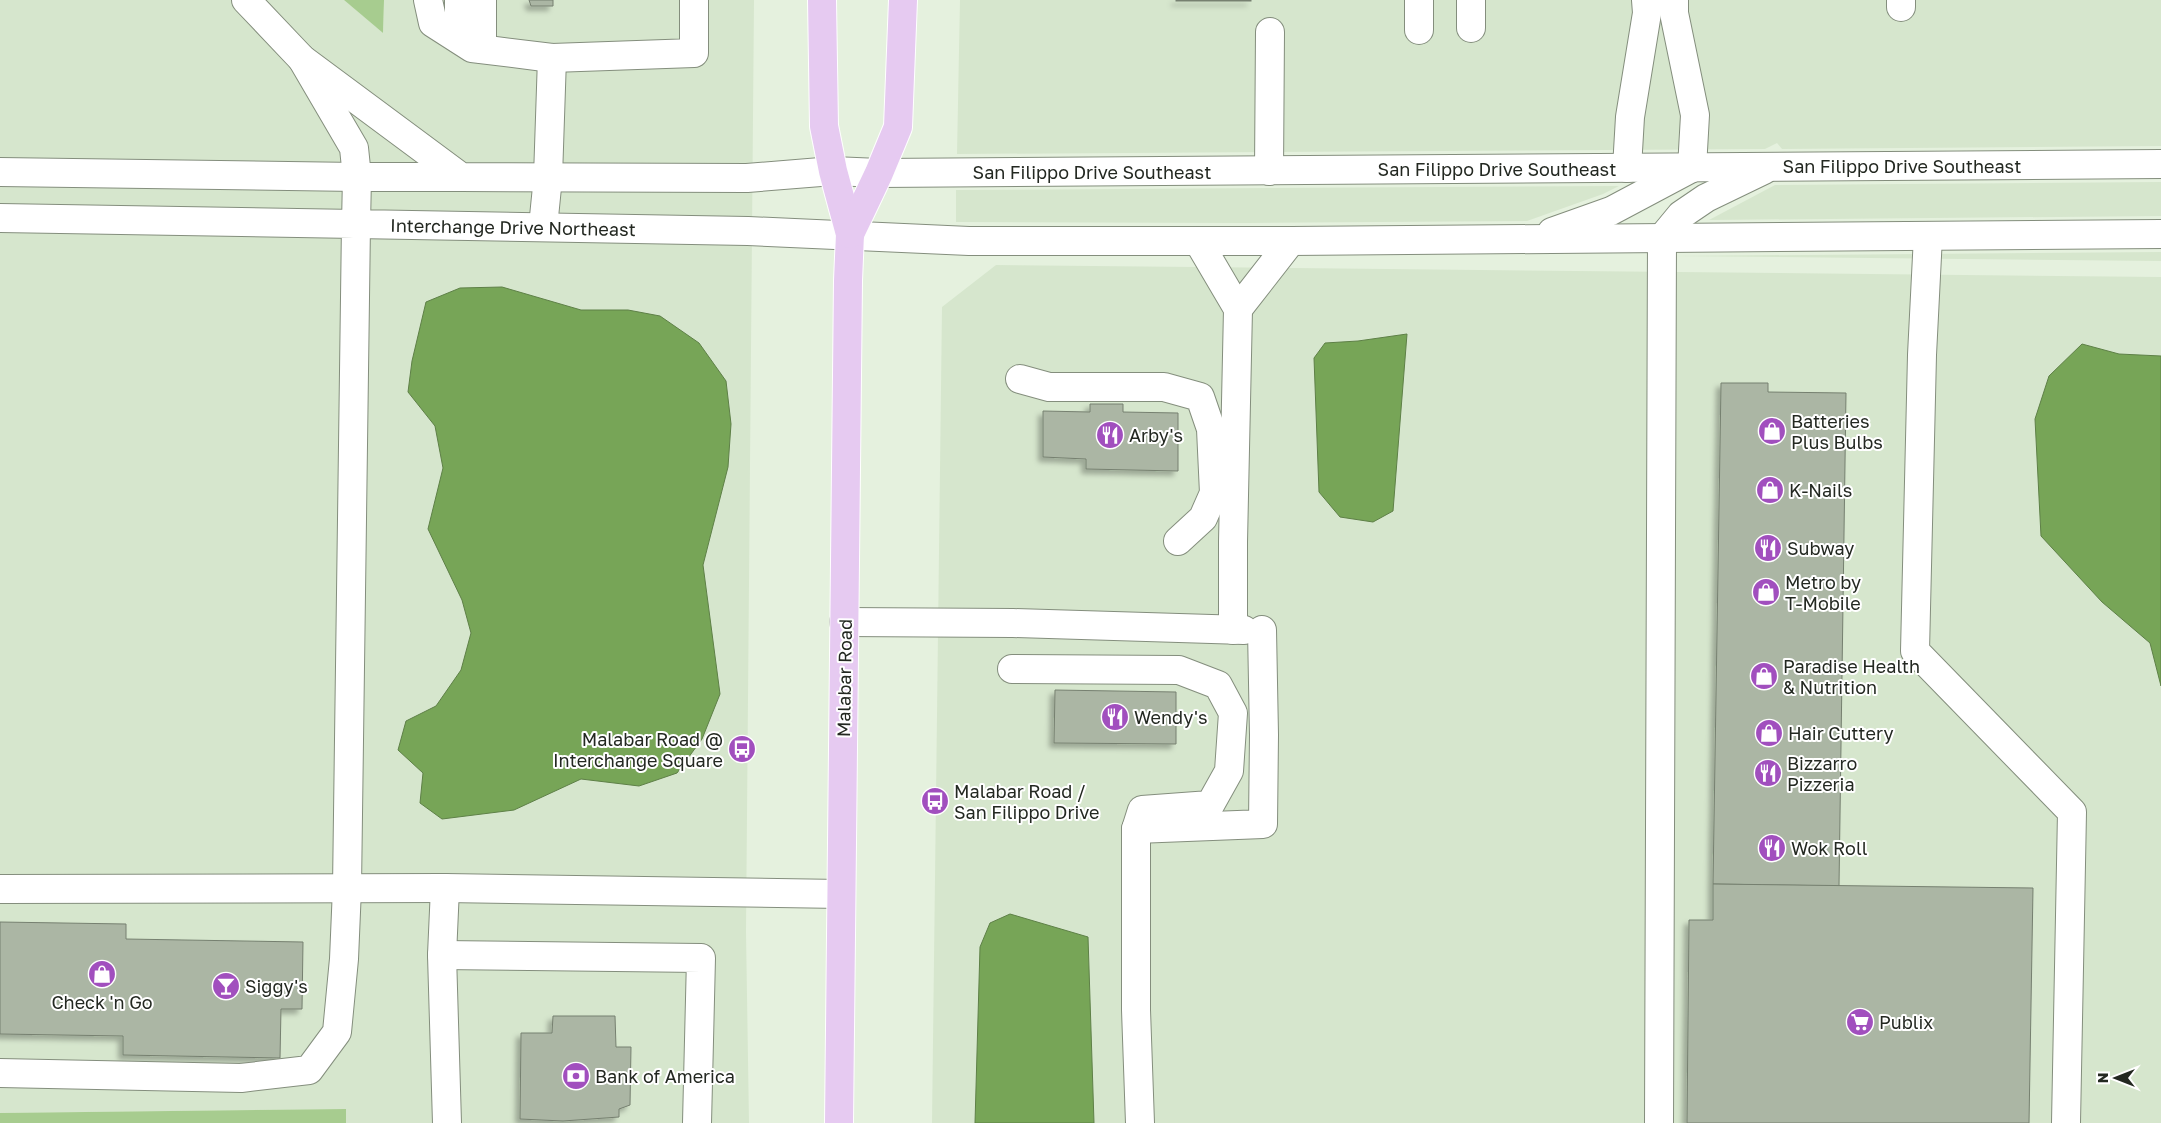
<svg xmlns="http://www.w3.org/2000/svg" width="2161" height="1123" font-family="'Golos Text',sans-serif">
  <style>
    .built { fill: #d6e6cd }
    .green { fill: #a7cc8f }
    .water { fill: #77a557; stroke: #5e8047 }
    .building { fill: #abb6a4; stroke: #768070; filter: url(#shadow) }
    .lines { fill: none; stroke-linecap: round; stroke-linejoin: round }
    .minor-casing { stroke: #848e7d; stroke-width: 30 }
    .major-casing { stroke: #fff; stroke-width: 30 }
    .minor { stroke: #fff; stroke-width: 28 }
    .major { stroke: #e6caf1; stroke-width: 28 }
    .labels { text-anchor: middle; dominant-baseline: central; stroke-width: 4; stroke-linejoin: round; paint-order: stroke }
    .street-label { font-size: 18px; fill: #232821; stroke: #fff }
    .poi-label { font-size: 18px; fill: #232821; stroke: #fff; text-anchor: start }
  </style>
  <defs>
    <filter id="shadow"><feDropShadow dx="-4.5" dy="4.5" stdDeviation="2.5" flood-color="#0004"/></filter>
  </defs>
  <rect width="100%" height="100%" fill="#e5f1de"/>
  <g class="built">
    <path d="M0 0H344L383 33 384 0H754L746 932 749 1123H346L345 1109 0 1113Z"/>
    <path d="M960 0H2161V146L1782 149 1777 143 1765 149 957 154Z"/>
    <path d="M2161 182V216L1709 220 1775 185Z"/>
    <path d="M1619 186 1603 194 1527 221 1247 223 956 222V190Z"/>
    <path d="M2161 252V261L1673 256Z"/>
    <path d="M996 265 2161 277V1123H932L942 307Z"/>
  </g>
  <g class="green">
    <path d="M344 0H384L383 33Z"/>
    <path d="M346 1109V1123H0V1113Z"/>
  </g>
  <g class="water">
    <path d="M502 287 581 310H628L660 316 699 343 726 381 731 424 728 467 703 565 720 694 702 739 677 773 639 786 581 779 514 810 442 819 420 803 423 773 398 750 406 721 436 706 461 670 471 633 462 600 428 529 443 468 435 426 408 392 412 361 426 302 460 288Z"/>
    <path d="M1407 334 1393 511 1373 522 1340 517 1319 492 1314 358 1325 343 1358 341Z"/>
    <path d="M2082 344 2119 354 2161 356V686L2150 643 2102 602 2041 536 2035 419 2049 376Z"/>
    <path d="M1010 914 1088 937 1094 1123H975L980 947 990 923Z"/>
  </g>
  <g class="building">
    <path d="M529 0H553V6H531Z"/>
    <rect x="1176" y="0" width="75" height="1"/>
    <path d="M1721 383H1768V392L1846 393 1839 886 1713 884Z"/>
    <path d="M1090 404H1123V412L1178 413V471L1086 469V459L1043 457V411L1090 412Z"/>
    <path d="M1055 690 1176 692V744L1054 743Z"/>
    <path d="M1713 884 2033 888 2029 1123H1687L1689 920H1713Z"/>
    <path d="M0 922 126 924V939L303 942 302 1009H281L280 1058 123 1055V1036L0 1034Z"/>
    <path d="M553 1016H615L616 1047H631L630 1105 619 1109V1117L563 1121 520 1119 521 1033H552Z"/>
  </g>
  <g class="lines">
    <g class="minor-casing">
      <g id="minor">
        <path d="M246 0 302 59 461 177 747 178 833 171 879 173 2161 164"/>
        <path d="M428 0 433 23 472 48 552 58 694 53V0"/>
        <path d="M459 0V39"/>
        <path d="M482 0V49"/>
        <path d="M1674 0V13L1695 115 1692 168"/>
        <path d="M1901 0V7"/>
        <path d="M1471 28V0"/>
        <path d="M1419 30V0"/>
        <path d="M302 59 354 148 357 177 356 224 748 231 969 241H1291L2161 234"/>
        <path d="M1627 168 1630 117 1647 13 1646 0"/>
        <path d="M1269 171 1270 32"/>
        <path d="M0 172 357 177H461"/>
        <path d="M0 218 356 224 347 888 344 959 337 1032 309 1070 241 1078 0 1073"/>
        <path d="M543 227 548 177 552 58"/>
        <path d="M1552 232 1611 211 1690 169"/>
        <path d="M1928 236 1922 355 1915 651 2072 812 2066 1123"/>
        <path d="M1198 241 1238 309 1233 542V630"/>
        <path d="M1238 309 1291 241"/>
        <path d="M1020 379 1049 387H1164L1200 397 1211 429 1214 493 1203 518 1178 541"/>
        <path d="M844 622 1013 623 1244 630"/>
        <path d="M1012 669 1179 670 1218 685 1233 713 1229 771 1210 805 1142 810 1136 829V1010L1140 1123"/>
        <path d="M1136 829 1263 824 1264 735 1262 630"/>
        <path d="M445 888 442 955 447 1123"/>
        <path d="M0 889 445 888 841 894"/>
        <path d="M442 955 701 958 697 1123"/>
        <path d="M1659 1123 1662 238 1681 215 1706 198 1764 170"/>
      </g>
    </g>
    <g class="major-casing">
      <g id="major">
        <path d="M822 0 824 126 833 171 850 234 848 281 839 1123"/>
        <path d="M850 234 879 173 898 127 903 0"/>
      </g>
    </g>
    <use href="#minor" class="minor"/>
    <use href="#major" class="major"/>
  </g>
  <defs>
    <g id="shop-disc" transform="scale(1.4375)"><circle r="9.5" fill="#a14fbe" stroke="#fff"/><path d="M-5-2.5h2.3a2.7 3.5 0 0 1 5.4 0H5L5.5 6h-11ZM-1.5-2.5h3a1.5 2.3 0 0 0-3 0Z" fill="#fff"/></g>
    <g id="restaurant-disc" transform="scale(1.4375)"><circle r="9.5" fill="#a14fbe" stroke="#fff"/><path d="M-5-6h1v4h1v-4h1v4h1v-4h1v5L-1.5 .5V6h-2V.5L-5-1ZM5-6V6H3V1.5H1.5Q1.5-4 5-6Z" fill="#fff"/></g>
    <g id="bus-disc" transform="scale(1.4375)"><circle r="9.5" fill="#a14fbe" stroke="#fff"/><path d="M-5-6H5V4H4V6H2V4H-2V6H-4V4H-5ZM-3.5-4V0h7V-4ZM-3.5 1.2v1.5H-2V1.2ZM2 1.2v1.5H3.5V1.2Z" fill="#fff"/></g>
    <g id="bar-disc" transform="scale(1.4375)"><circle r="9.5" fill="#a14fbe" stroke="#fff"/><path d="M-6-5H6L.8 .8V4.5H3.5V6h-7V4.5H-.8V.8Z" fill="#fff"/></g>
    <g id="supermarket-disc" transform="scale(1.4375)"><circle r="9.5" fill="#a14fbe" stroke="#fff"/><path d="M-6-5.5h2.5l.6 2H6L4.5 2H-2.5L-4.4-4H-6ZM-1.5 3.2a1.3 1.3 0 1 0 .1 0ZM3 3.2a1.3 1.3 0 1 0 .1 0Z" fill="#fff"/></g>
    <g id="bank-disc" transform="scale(1.4375)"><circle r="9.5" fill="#a14fbe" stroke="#fff"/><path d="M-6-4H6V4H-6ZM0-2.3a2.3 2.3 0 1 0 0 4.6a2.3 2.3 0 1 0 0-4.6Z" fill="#fff"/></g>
  </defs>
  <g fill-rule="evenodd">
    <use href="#shop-disc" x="1772" y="431"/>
    <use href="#restaurant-disc" x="1110" y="435"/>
    <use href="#shop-disc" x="1770" y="490"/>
    <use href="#restaurant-disc" x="1768" y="548"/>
    <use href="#shop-disc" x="1766" y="592"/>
    <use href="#shop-disc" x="1764" y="676"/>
    <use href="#restaurant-disc" x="1115" y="717"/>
    <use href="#shop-disc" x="1769" y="733"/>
    <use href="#bus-disc" x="742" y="749"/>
    <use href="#restaurant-disc" x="1768" y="773"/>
    <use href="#bus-disc" x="935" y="801"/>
    <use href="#restaurant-disc" x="1772" y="848"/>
    <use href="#shop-disc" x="102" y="974"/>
    <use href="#bar-disc" x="226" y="986"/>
    <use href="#supermarket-disc" x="1860" y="1022"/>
    <use href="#bank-disc" x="576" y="1076"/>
  </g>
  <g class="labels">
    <g class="street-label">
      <text x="1902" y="166">San Filippo Drive Southeast</text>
      <text x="1497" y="169">San Filippo Drive Southeast</text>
      <text x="1092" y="172">San Filippo Drive Southeast</text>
      <text transform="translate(513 227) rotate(1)">Interchange Drive Northeast</text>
      <text transform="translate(844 678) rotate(-89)">Malabar Road</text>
    </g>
    <g class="poi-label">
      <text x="1791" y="421">Batteries<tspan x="1791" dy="21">Plus Bulbs</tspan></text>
      <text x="1129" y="435">Arby's</text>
      <text x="1789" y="490">K-Nails</text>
      <text x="1787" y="548">Subway</text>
      <text x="1785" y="582">Metro by<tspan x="1785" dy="21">T-Mobile</tspan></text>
      <text x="1783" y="666">Paradise Health<tspan x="1783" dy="21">&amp; Nutrition</tspan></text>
      <text x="1134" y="717">Wendy's</text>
      <text x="1788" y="733">Hair Cuttery</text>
      <text x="723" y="739" text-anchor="end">Malabar Road @<tspan x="723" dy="21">Interchange Square</tspan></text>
      <text x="1787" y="763">Bizzarro<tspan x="1787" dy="21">Pizzeria</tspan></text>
      <text x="954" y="791">Malabar Road /<tspan x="954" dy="21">San Filippo Drive</tspan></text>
      <text x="1791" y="848">Wok Roll</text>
      <text x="245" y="986">Siggy's</text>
      <text x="102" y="1002" text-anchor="middle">Check 'n Go</text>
      <text x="1879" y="1022">Publix</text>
      <text x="595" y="1076">Bank of America</text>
    </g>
  </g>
  <g transform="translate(2116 1078) rotate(270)" stroke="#ffffff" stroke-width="4" paint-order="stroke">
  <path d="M0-4L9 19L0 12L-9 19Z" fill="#232821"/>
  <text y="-8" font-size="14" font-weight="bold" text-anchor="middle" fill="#232821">N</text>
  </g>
</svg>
